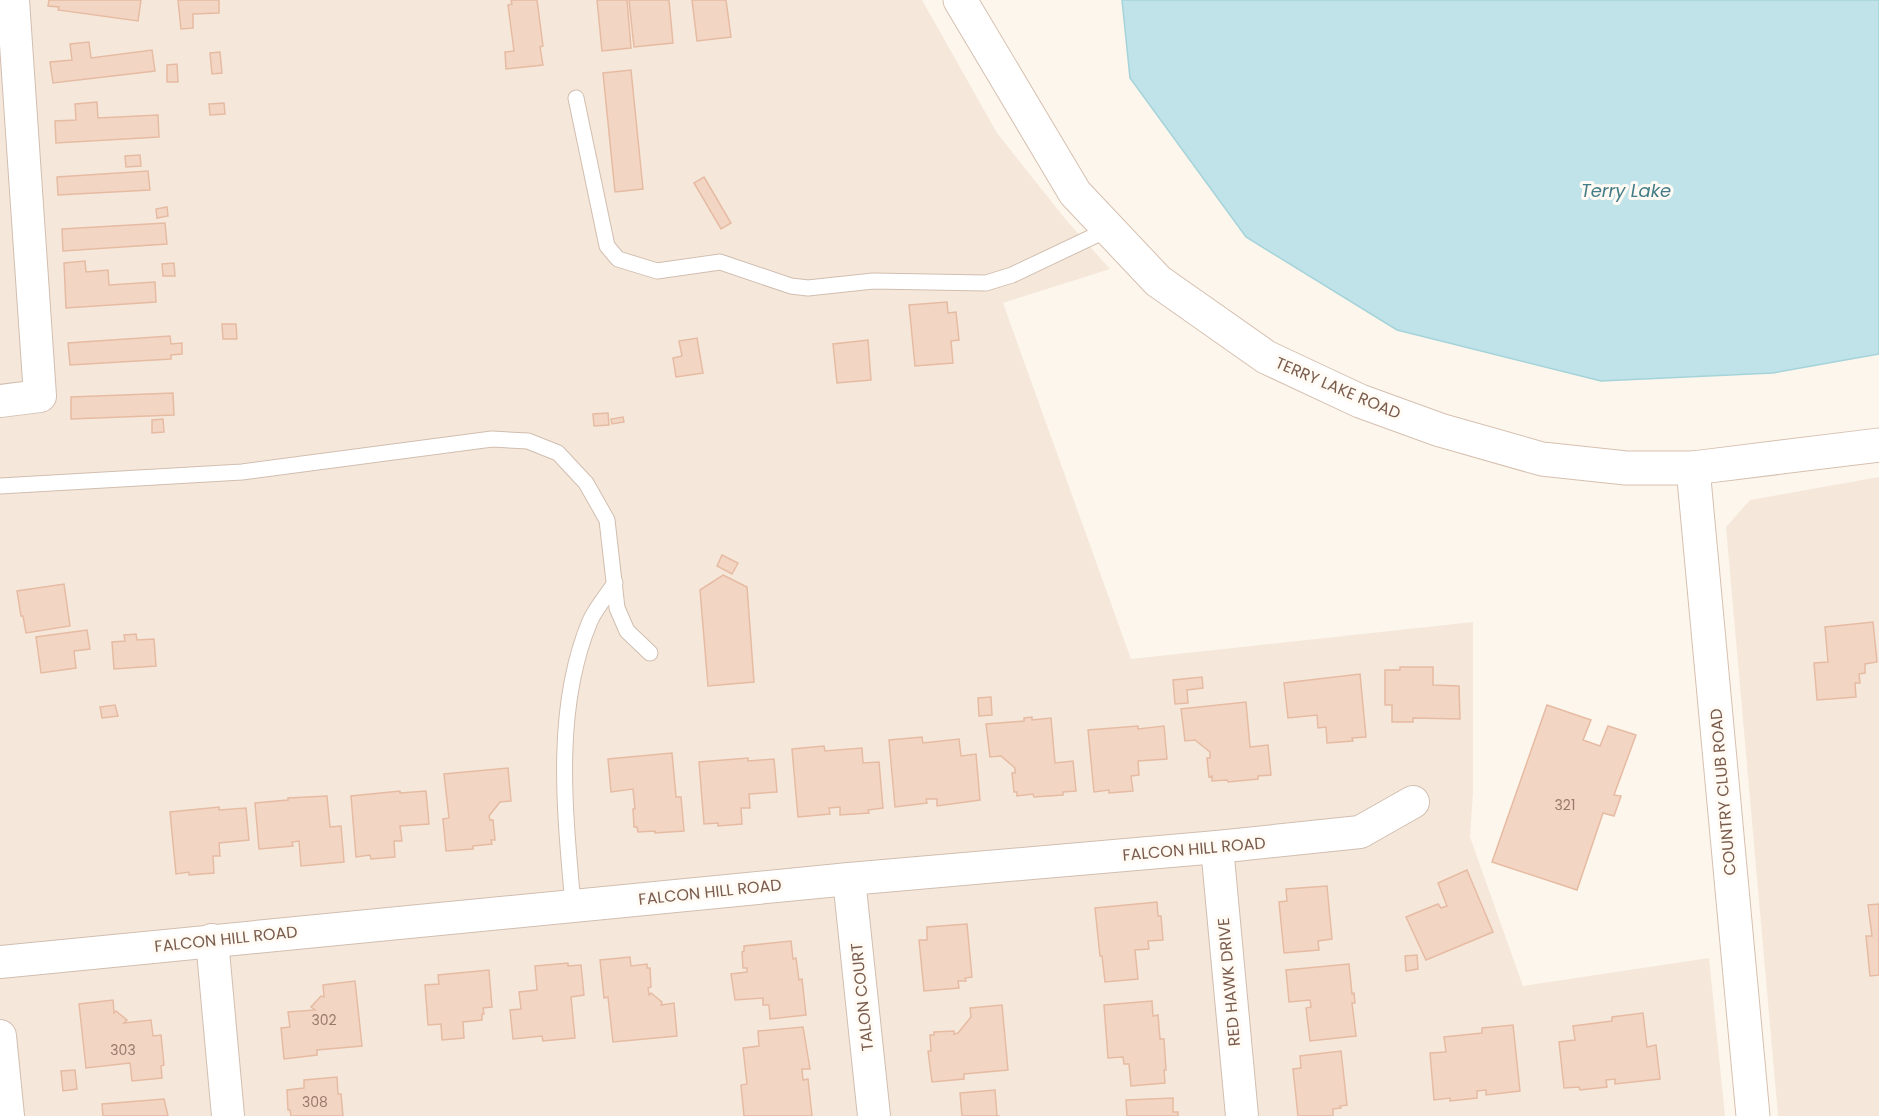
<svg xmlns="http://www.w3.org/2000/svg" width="1879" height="1116" font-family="Poppins,sans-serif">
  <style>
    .residential { fill: #f5e8da }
    .water { fill: #bfe3e8; stroke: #a5d3da; stroke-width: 1.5 }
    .building { fill: #f3d5c3; stroke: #e6bba3; stroke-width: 1.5 }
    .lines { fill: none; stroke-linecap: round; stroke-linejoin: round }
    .lane-casing { stroke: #d1beb0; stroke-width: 17 }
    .street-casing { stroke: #d1beb0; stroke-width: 34 }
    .secondary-casing { stroke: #d6c0b0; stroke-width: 35 }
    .lane { stroke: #fff; stroke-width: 15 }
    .street { stroke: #fff; stroke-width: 32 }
    .secondary { stroke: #fff; stroke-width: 33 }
    .labels { text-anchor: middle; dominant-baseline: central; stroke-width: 6; stroke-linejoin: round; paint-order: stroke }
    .number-label { font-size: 14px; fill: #987a6a }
    .street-label { font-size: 16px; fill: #7a5c4d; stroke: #fffaf3 }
    .water-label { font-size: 18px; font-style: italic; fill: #437c86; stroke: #fffaf3 }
  </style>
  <rect width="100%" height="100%" fill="#fdf6ec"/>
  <g class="residential">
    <path d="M0 0H922L997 133 1067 221 1110 269 1003 303 1131 659 1473 622V792L1470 837 1523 986 1709 958 1725 1116H0Z"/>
    <path d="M1879 477V1116H1778L1726 527 1750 500Z"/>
  </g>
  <path class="water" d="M1122 0H1879V354L1773 373 1601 381 1397 330 1246 237 1130 78Z"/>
  <g class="building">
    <path d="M49 0H141L138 21 58 10 59 7 48 6Z"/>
    <path d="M178 0H219V13L193 14V28L181 29Z"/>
    <path d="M511 0H537L543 46 540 47 543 65 506 69 505 52 514 51 508 5 512 4Z"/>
    <path d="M597 0H627L631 48 602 51Z"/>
    <path d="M629 0H669L673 43 634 47Z"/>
    <path d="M692 0H726L731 37 697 41Z"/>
    <path d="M89 42 91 58 152 50 155 71 53 83 50 62 72 60 70 44Z"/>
    <path d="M220 52 222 73 212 74 210 53Z"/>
    <path d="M177 64 178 82H167V65Z"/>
    <path d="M631 70 643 189 615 192 603 73Z"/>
    <path d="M97 102 98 118 158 115 159 137 56 143 55 121 76 120 75 104Z"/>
    <path d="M224 103 225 114 210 115 209 104Z"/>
    <path d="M140 155 141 166 126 167 125 156Z"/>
    <path d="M148 171 150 190 58 195 57 177Z"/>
    <path d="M704 177 731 223 721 229 694 183Z"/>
    <path d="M167 207 168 216 157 218 156 209Z"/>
    <path d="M165 223 167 244 63 251 62 229Z"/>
    <path d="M85 261 86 272 108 270 109 285 155 282 156 302 66 308 64 263Z"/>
    <path d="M174 263 175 276H163L162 264Z"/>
    <path d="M947 302 948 313 956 312 959 340 951 341 953 363 915 366 909 305Z"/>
    <path d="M222 324H236L237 339H223Z"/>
    <path d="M170 336 171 344 182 343V354L171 355V359L70 365 68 343Z"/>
    <path d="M697 338 703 373 676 377 673 358 682 356 679 341Z"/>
    <path d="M868 340 871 380 837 383 833 344Z"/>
    <path d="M173 393 174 415 71 419V397Z"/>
    <path d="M608 413 609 425 594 426 593 414Z"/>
    <path d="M623 417 624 422 612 424 611 419Z"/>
    <path d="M163 419 164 432 152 433V420Z"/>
    <path d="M722 555 738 563 732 574 717 566Z"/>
    <path d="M723 575 747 587 754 682 708 686 700 590Z"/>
    <path d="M64 584 70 626 26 633 23 616H21L17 591Z"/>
    <path d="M1873 622 1877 662 1865 664V673L1859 674 1860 683H1855L1856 697 1817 700 1814 663 1828 662 1825 627Z"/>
    <path d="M87 630 90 649 74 651 76 668 41 673 36 637Z"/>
    <path d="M136 634 137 640 154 639 156 666 114 669 112 642 125 641 124 635Z"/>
    <path d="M1400 667H1433V685L1459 686 1460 719 1413 718V722H1392V705H1385V670H1400Z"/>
    <path d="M1360 674 1366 737 1352 738 1353 741 1327 743 1326 727 1318 728 1317 715 1288 718 1284 683Z"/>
    <path d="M1202 677 1203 688 1187 690 1188 703 1175 704 1173 680Z"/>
    <path d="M991 697 992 715 979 716 978 698Z"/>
    <path d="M1246 702 1250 747 1268 745 1271 775 1258 776V779L1228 782 1227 780 1212 781V776L1209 777 1207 758H1210V752L1195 740 1185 741 1181 709Z"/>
    <path d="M115 705 118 716 102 718 100 707Z"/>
    <path d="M1547 705 1591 720 1583 740 1600 746 1608 726 1636 735 1614 795 1621 796 1614 816 1603 813 1577 890 1492 862Z"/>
    <path d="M1032 717V720L1051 718 1055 763 1073 761 1076 791 1063 792V795L1034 797 1033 794 1017 796V792H1014L1012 773H1015V768L1001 756 990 757 986 724 1024 721V718Z"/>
    <path d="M1138 726V729L1164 726 1167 759 1138 761 1139 775 1131 776 1133 791 1109 793V790L1094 792 1088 730Z"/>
    <path d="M922 737 923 743 959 739 961 756 976 754 980 800 937 806V799H926L927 803 895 807 889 740Z"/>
    <path d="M824 746 825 751 862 748 863 763 879 762 883 808 868 810 869 813 840 815V807L829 808 830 814 798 817 792 749Z"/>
    <path d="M672 753 676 797H681L684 831 655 833V831L638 832 637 827H634L633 809H635L633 789 611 792 608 759Z"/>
    <path d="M748 758V761L774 759 777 792 749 794 750 808H741L742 824 718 826V823L704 824 699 762Z"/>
    <path d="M508 768 511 801 500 802 489 816 490 820H493L495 840H491L492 844 473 846V849L446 851 443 819 449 818 444 774Z"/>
    <path d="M400 791V793L426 791 429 824 400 826 402 841H394L395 857 371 859 370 855 356 857 351 796Z"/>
    <path d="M327 796 330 827 341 826 344 862 301 866 299 841 292 842 293 846 259 849 255 803 288 800V798Z"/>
    <path d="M219 807V810L246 808 249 840 219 843 220 856H213L214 873 189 875V872L176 874 170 812Z"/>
    <path d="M1467 870 1493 932 1426 960 1406 917 1438 904 1441 908 1447 906 1438 883Z"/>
    <path d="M1327 886 1332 939 1318 941 1319 950 1284 953 1279 902 1287 901 1286 889Z"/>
    <path d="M1157 902 1158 916H1161L1163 940 1148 941 1149 949 1135 950 1138 979 1105 982 1102 956H1100L1095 908Z"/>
    <path d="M1879 904V975L1870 976 1866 936H1872L1868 905Z"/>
    <path d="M967 924 972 977 965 978 966 981H958L959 988 924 991 919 940H927V927Z"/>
    <path d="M791 941 793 959 796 958 799 980 802 979 806 1015 770 1019 769 1005H763V998L735 1000 731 974 747 972V968H743L742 952 744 951V946Z"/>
    <path d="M1417 955 1418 969 1406 971 1405 956Z"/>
    <path d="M630 957 631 966 647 964V968H650L651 987 648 988 649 995 651 993 662 1002 661 1005 674 1003 677 1036 613 1042 608 997 604 998 600 960Z"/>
    <path d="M568 963V966L581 965 584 995 571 997 575 1038 543 1041 542 1036 513 1039 510 1010 521 1009 519 992 537 990 535 966Z"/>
    <path d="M1349 964 1352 994 1354 993 1355 1003H1352L1356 1036 1310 1041 1306 1008 1311 1007 1310 1000 1289 1002 1286 970Z"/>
    <path d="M489 970 492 1007 483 1008 484 1014H482V1020L463 1022 464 1038 442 1040 441 1024 428 1025 425 985 439 984 438 975Z"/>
    <path d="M355 981 362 1046 317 1050V1055L284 1059 281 1028 290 1027 288 1012 315 1010 311 1007 321 996 324 997 323 985Z"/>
    <path d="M113 1000 114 1013 116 1011 127 1020 124 1023 151 1020 153 1036 161 1035 164 1065 161 1066 162 1078 132 1081 130 1063 86 1068 79 1004Z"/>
    <path d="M1152 1001 1153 1016 1158 1015 1160 1039H1164L1166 1070H1164L1165 1083 1131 1086 1129 1064H1124L1123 1057 1108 1058 1104 1005Z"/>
    <path d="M1002 1005 1008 1070 964 1074V1079L932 1082 928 1051H931L930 1035H934V1032L954 1031V1034L958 1033 971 1017 970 1008Z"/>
    <path d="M1643 1013 1647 1047 1656 1045 1660 1079 1615 1084V1079L1606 1080 1607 1087 1580 1090 1579 1087 1564 1088 1559 1042 1575 1040 1573 1026 1612 1021V1017Z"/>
    <path d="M1513 1025 1520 1091 1486 1095V1090L1477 1091V1098L1450 1101V1098L1434 1100 1430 1053 1446 1052 1444 1037 1482 1033V1028Z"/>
    <path d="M803 1027 810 1069H802L803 1080 808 1079 812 1116H744L741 1085 747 1084 743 1048 759 1046 758 1031Z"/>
    <path d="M1341 1051 1347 1105 1340 1106 1341 1108 1333 1109V1116H1298L1293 1069 1301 1068 1300 1056Z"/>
    <path d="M75 1070 77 1089 63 1091 61 1071Z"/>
    <path d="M337 1077 338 1094H341L343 1116H291L290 1110H288L287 1090 304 1088V1080Z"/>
    <path d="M995 1090 997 1116H1000H962L960 1093Z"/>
    <path d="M1173 1098V1112H1178V1116H1127L1126 1100Z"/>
    <path d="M164 1099 168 1116H103L102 1104Z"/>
  </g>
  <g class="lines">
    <g class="lane-casing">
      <g id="lane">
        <path d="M576 98 607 246 618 259 657 271 720 262 791 286 808 288 873 281 986 283 1012 275 1109 229"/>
        <path d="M0 486 242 472 492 439 528 441 558 453 586 483 607 520 617 608 627 631 650 653"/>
        <path d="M573 905C565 812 553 710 590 621 596 608 607 595 615 583"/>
      </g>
    </g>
    <g class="street-casing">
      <g id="street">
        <path d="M0 401 40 396 13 0"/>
        <path d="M1217 847 1242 1116"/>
        <path d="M849 879 874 1116"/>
        <path d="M212 940 228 1116"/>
        <path d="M0 962 849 879 1217 847 1360 832 1413 802"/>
        <path d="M0 1036 8 1116"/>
      </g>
    </g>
    <g class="secondary-casing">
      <g id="secondary">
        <path d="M960 0 1075 193 1158 281 1266 357 1360 401 1440 430 1542 459 1626 468H1693L1879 445"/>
        <path d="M1693 468 1753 1116"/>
      </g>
    </g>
    <use href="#lane" class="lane"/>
    <use href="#street" class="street"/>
    <use href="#secondary" class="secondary"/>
  </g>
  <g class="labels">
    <g class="number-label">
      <text x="1565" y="805">321</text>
      <text x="324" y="1020">302</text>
      <text x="123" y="1050">303</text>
      <text x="315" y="1102">308</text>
    </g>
    <g class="street-label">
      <text transform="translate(1338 388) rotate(23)">TERRY LAKE ROAD</text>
      <text transform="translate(1723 792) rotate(-95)">COUNTRY CLUB ROAD</text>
      <text transform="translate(1194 849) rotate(-5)">FALCON HILL ROAD</text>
      <text transform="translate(710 892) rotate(-6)">FALCON HILL ROAD</text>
      <text transform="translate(226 939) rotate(-6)">FALCON HILL ROAD</text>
      <text transform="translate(1229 982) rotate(-95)">RED HAWK DRIVE</text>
      <text transform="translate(862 997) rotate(-96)">TALON COURT</text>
    </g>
    <g class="water-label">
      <text x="1626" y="190">Terry Lake</text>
    </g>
  </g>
</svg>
